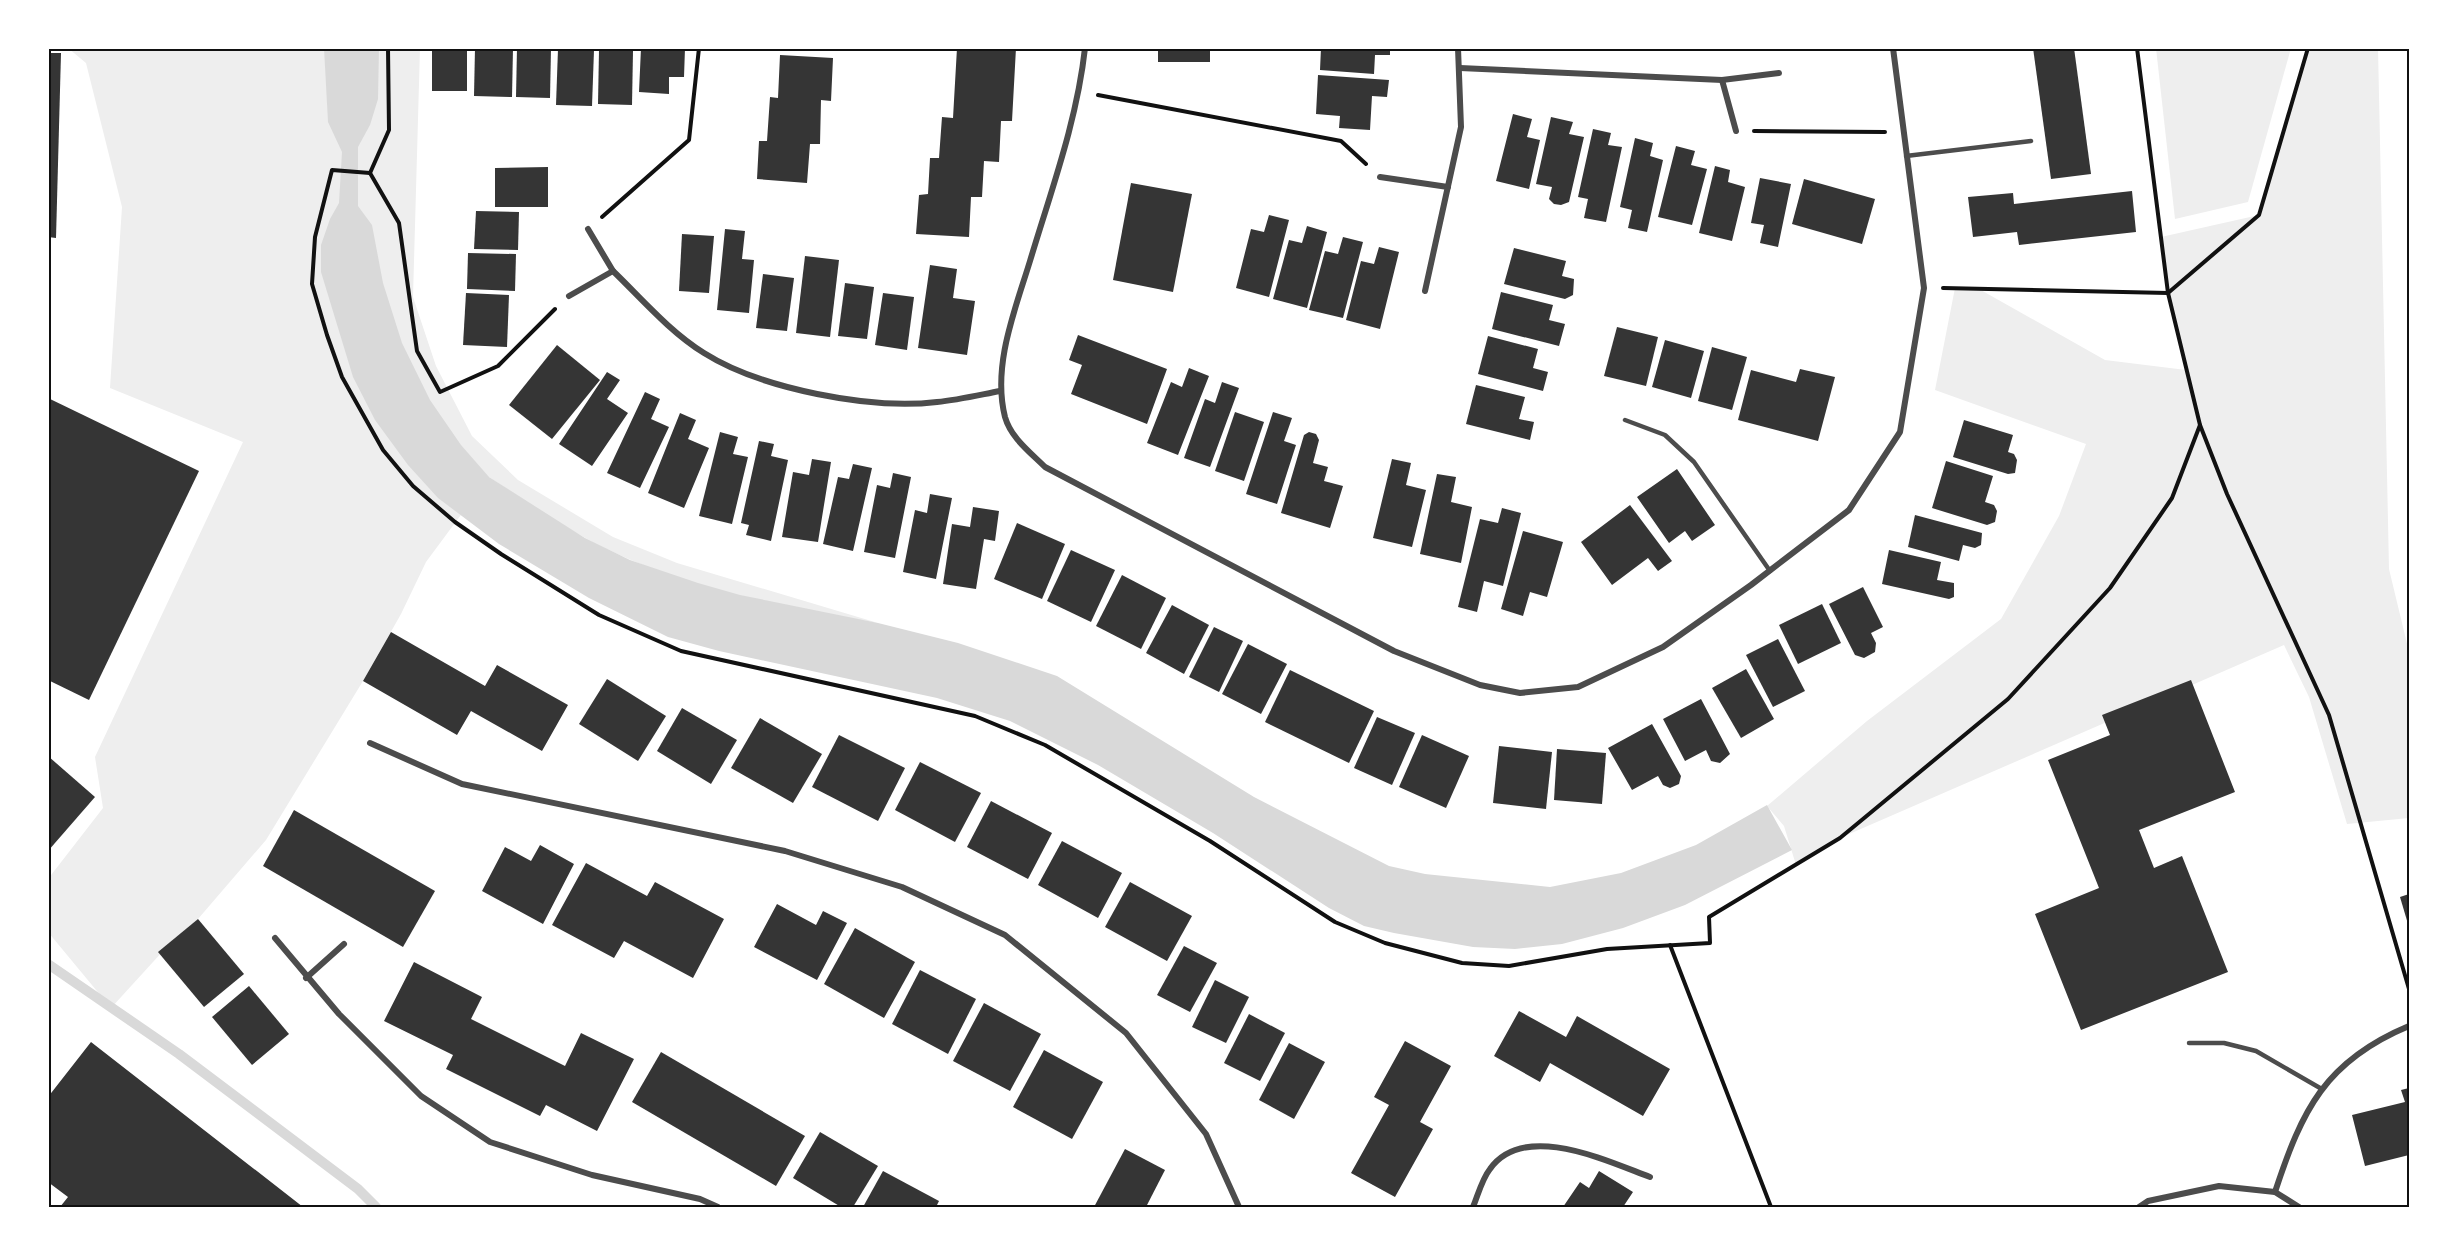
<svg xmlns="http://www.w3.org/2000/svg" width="2457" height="1255" font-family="Inter,sans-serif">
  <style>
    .green { fill: #eee }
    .water { fill: #d9d9d9 }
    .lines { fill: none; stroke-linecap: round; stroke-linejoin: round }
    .stream { stroke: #d9d9d9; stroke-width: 10 }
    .building { fill: #353535 }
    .path { stroke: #111; stroke-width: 4 }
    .service { stroke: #4c4c4c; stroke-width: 4.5 }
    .minor { stroke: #4c4c4c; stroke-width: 6 }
    .neatline { fill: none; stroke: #111; stroke-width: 2 }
  </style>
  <rect width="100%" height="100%" fill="#fff"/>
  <g class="green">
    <path d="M68 48H420L413 297 436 366 472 436 518 480 613 537 677 563 878 623C795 610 708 593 631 560 580 539 535 507 489 477L426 562 401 614 363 681 266 840 198 919 174 939 111 1008 48 932V879L103 808 95 757 243 442 110 388 122 207 86 63Z"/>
    <path d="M2156 48H2291L2248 202 2175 219Z"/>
    <path d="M2308 48H2378L2389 569 2409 652V818L2347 824 2309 697 2284 645 1840 838 1796 865 1784 826 1767 806 1867 721 2001 619 2059 516 2086 444 1935 390 1955 288 1979 289 2105 360 2186 370 2168 293 2161 237 2259 215Z"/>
  </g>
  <path class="water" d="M324 48H379L378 99 370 125 358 147V206L372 225 383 283 402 343 430 400 461 445 489 477 585 538 630 560 698 583 740 595 878 623 958 643 1057 676 1254 797 1389 866 1425 874 1550 887 1621 873 1696 845 1767 805 1792 850 1685 905 1623 928 1562 944 1515 949 1473 947 1394 933 1364 926 1329 908 1213 833 1098 765 1010 721 937 698 719 651 668 637 589 598 499 544 438 498 408 465 375 420 353 377 321 272V245L330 219 339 203 342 152 328 122Z"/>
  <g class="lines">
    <path class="stream" d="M48 964 179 1054 358 1189 376 1207"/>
  </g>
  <g class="building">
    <rect x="432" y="48" width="35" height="43"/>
    <path d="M475 48H513L512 97 474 96Z"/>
    <path d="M517 48H551L550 98 516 97Z"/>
    <path d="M641 48H685L684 77H669V94L639 92Z"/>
    <path d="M957 48H1016L1012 121H1001L999 162 984 161 982 197H971L969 237 916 234 919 195 928 194 930 158H939L942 117 953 118Z"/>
    <rect x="1158" y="48" width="52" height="14"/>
    <path d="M1321 48H1390V55H1375L1374 74 1320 70Z"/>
    <path d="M2033 48H2074L2091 174 2051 179Z"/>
    <path d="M558 49 594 50 592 106 556 105Z"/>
    <path d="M599 50 633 51 632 105 598 104Z"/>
    <path d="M48 53H61L56 238 48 237Z"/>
    <path d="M780 55 833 58 831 101 821 100 820 144H810L807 183 757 179 759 141H767L770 97 778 98Z"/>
    <path d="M1318 75 1389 80 1387 97 1372 96 1370 130 1339 128 1340 116 1316 114Z"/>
    <path d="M1513 114 1532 119 1527 137 1540 140 1529 189 1496 181Z"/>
    <path d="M1551 117 1573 122 1569 134 1584 137 1569 202 1561 205 1554 204 1549 199 1552 187 1536 184Z"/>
    <path d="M1593 129 1611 133 1608 145 1622 147 1606 222 1584 218 1588 199 1578 197Z"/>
    <path d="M1635 138 1653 143 1650 156 1663 160 1647 232 1628 228 1632 210 1620 207Z"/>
    <path d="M1676 146 1695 151 1691 165 1707 169 1692 225 1658 217Z"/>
    <path d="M1715 166 1730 170 1728 182 1745 187 1732 241 1699 233Z"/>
    <path d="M548 167V207H495V168Z"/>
    <path d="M1760 178 1791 184 1778 247 1760 243 1764 225 1751 223Z"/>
    <path d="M1804 179 1875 199 1862 244 1792 224Z"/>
    <path d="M1131 183 1192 194 1173 292 1113 280Z"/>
    <path d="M2132 191 2136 232 2019 245 2017 232 1973 237 1968 197 2013 193 2014 204Z"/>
    <path d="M476 211 519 212 518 250 474 249Z"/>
    <path d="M1269 215 1289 220 1269 297 1236 288 1251 229 1264 232Z"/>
    <path d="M1307 226 1327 232 1307 308 1273 299 1289 240 1302 243Z"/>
    <path d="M725 229 745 231 742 259 754 260 749 313 717 310Z"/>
    <path d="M682 234 714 236 709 293 679 291Z"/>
    <path d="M1343 237 1363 242 1343 318 1309 310 1325 251 1338 254Z"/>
    <path d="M1379 247 1399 252 1380 329 1346 320 1361 261 1374 264Z"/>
    <path d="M1514 248 1566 261 1562 276 1574 279 1573 295 1565 299 1504 284Z"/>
    <path d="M468 253 516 254 515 291 467 289Z"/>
    <path d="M805 256 839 260 830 337 796 333Z"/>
    <path d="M930 265 957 269 953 298 975 301 967 355 918 348Z"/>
    <path d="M763 274 794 278 787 331 756 328Z"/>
    <path d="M845 283 874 287 867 339 838 336Z"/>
    <path d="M1501 292 1553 305 1549 320 1565 324 1559 346 1492 329Z"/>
    <path d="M466 293 509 295 507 347 463 345Z"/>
    <path d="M883 293 914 297 907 350 875 345Z"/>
    <path d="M1617 327 1658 337 1646 386 1604 376Z"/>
    <path d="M1078 335 1167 369 1147 424 1071 394 1082 365 1069 360Z"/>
    <path d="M1488 336 1538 349 1533 368 1548 372 1543 391 1478 374Z"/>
    <path d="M1665 340 1704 351 1691 398 1652 387Z"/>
    <path d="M557 345 600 380 552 439 509 405Z"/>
    <path d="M1712 347 1747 357 1732 410 1698 401Z"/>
    <path d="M1189 368 1209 376 1178 455 1147 443 1171 382 1182 387Z"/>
    <path d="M1800 369 1835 377 1818 441 1738 420 1751 370 1796 382Z"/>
    <path d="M607 372 620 380 607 399 628 413 592 466 559 444Z"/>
    <path d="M1222 382 1239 388 1210 467 1184 458 1205 399 1215 403Z"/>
    <path d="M1476 385 1525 397 1519 419 1534 422 1530 440 1466 424Z"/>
    <path d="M645 392 660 399 651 419 669 427 640 488 607 473Z"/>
    <path d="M48 398 199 471 89 700 48 680Z"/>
    <path d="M1235 412 1264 422 1244 481 1215 471Z"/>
    <path d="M1273 412 1292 418 1284 441 1296 445 1277 504 1246 494Z"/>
    <path d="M680 413 696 420 688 439 709 448 684 508 648 493Z"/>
    <path d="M1964 420 2013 435 2008 452 2014 454 2017 460 2015 473 2008 474 1953 457Z"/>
    <path d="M720 432 738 437 733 454 748 457 732 524 699 516Z"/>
    <path d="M1309 432 1316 434 1319 440 1313 463 1328 467 1324 481 1343 486 1330 528 1281 513 1304 435Z"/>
    <path d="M759 441 774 444 771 456 788 460 771 541 746 535 749 525 741 523Z"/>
    <path d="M812 459 831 462 818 542 782 537 793 472 809 475Z"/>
    <path d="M1392 459 1411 463 1406 485 1426 490 1412 547 1373 538Z"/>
    <path d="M1946 461 1993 476 1985 502 1994 505 1997 511 1995 522 1987 525 1932 508Z"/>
    <path d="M853 464 872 468 853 551 823 544 838 477 849 479Z"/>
    <path d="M1677 469 1715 525 1692 541 1685 531 1669 543 1637 497Z"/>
    <path d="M893 473 911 477 895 558 864 552 877 485 890 488Z"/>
    <path d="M1437 474 1456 477 1451 502 1472 507 1461 563 1420 554Z"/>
    <path d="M930 494 952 498 936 579 903 572 915 510 927 513Z"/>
    <path d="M1630 505 1672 561 1658 571 1648 558 1612 585 1581 542Z"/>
    <path d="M973 507 999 511 995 541 984 539 976 589 943 584 952 524 970 527Z"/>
    <path d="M1502 508 1521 513 1503 586 1484 581 1477 612 1458 607 1480 519 1498 523Z"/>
    <path d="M1915 515 1982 533 1981 545 1975 548 1963 545 1959 561 1908 547Z"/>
    <path d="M1017 523 1065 544 1042 599 994 579Z"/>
    <path d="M1523 531 1563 542 1547 597 1530 592 1523 616 1501 609Z"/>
    <path d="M1071 550 1115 570 1091 622 1047 601Z"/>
    <path d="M1889 550 1941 562 1937 580 1954 583V597L1949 599 1882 584Z"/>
    <path d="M1122 575 1166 598 1141 649 1096 626Z"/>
    <path d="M1863 587 1883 627 1871 633 1876 643 1875 652 1864 658 1855 655 1829 604Z"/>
    <path d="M1822 604 1841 643 1798 664 1779 625Z"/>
    <path d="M1172 605 1209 625 1184 674 1146 653Z"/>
    <path d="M1214 627 1243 641 1219 692 1189 677Z"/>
    <path d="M391 632 485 686 497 665 568 705 542 751 471 711 457 735 363 681Z"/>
    <path d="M1778 639 1805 691 1773 707 1746 655Z"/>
    <path d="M1248 644 1287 664 1261 714 1222 694Z"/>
    <path d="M1746 669 1774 719 1741 738 1712 688Z"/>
    <path d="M1290 670 1374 711 1349 763 1265 722Z"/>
    <path d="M607 679 666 716 638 761 579 724Z"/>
    <path d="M2191 680 2235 792 2139 830 2154 868 2182 856 2228 972 2081 1030 2035 914 2099 888 2048 760 2110 735 2102 715Z"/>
    <path d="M1701 699 1730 754 1720 763 1711 761 1706 750 1685 761 1663 719Z"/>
    <path d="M682 708 737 740 711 784 657 751Z"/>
    <path d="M1377 717 1415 733 1392 785 1354 768Z"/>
    <path d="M760 718 822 754 793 803 731 768Z"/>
    <path d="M1652 724 1681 776 1679 784 1670 788 1663 785 1658 776 1632 790 1608 748Z"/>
    <path d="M839 735 905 768 878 821 812 787Z"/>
    <path d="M1422 735 1469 756 1446 808 1399 787Z"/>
    <path d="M1499 746 1552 752 1546 809 1493 803Z"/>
    <path d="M1557 749 1606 753 1602 804 1554 800Z"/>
    <path d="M48 756 95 797 48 851Z"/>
    <path d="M920 762 981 793 955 842 895 810Z"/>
    <path d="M991 801 1052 833 1028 879 967 847Z"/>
    <path d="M294 810 435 891 403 947 263 866Z"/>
    <path d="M1062 841 1122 873 1098 918 1038 885Z"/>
    <path d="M540 845 574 864 543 924 482 891 505 847 531 861Z"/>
    <path d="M586 863 647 896 655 882 724 919 693 978 624 941 614 958 552 925Z"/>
    <path d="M1130 882 1192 916 1167 961 1105 927Z"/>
    <path d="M2409 894V924H2408L2400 897Z"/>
    <path d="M777 904 816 925 823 911 847 923 817 980 754 947Z"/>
    <path d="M198 919 244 974 204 1007 158 952Z"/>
    <path d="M855 928 915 962 884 1018 824 984Z"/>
    <path d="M1184 946 1217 963 1190 1012 1157 995Z"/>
    <path d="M414 962 482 997 471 1019 565 1066 581 1033 634 1059 597 1131 546 1105 540 1116 446 1069 453 1055 384 1021Z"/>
    <path d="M920 970 976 999 948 1054 892 1024Z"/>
    <path d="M1215 980 1249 997 1226 1043 1192 1027Z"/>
    <path d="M249 986 289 1034 252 1065 212 1017Z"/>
    <path d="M984 1003 1041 1034 1010 1091 953 1061Z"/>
    <path d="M1519 1011 1566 1037 1577 1016 1670 1069 1643 1116 1550 1063 1540 1082 1494 1056Z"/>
    <path d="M1249 1014 1285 1033 1260 1081 1224 1063Z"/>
    <path d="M1405 1041 1451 1066 1420 1122 1433 1129 1395 1197 1351 1173 1389 1105 1374 1097Z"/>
    <path d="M91 1042 303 1207H60L68 1197 48 1182V1097Z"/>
    <path d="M1289 1043 1325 1062 1294 1119 1259 1100Z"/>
    <path d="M1044 1050 1103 1082 1072 1139 1013 1107Z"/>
    <path d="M661 1052 805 1136 776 1186 632 1102Z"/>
    <path d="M2409 1088V1155L2365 1166 2352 1115 2405 1102 2401 1090Z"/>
    <path d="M820 1132 878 1166 853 1207H841L793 1178Z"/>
    <path d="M1125 1149 1165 1170 1146 1207H1094Z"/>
    <path d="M883 1171 939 1201 936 1207H863Z"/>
    <path d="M1599 1171 1633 1192 1623 1207H1563L1580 1182 1589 1188Z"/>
  </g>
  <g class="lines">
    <g class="path">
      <path d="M2137 48 2168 293 2200 425 2227 494 2329 715 2409 989"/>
      <path d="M1098 95 1341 141 1366 164"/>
      <path d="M1754 131 1885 132"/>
      <path d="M370 173 332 170 315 237 312 284 327 335 342 377 383 450 413 486 455 522 501 554 599 615 681 651 975 716 1045 745 1210 841 1335 922 1385 943 1462 963 1509 966 1607 949 1710 943 1709 917 1840 838 2008 699 2110 588 2172 498 2200 425"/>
      <path d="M370 173 399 223 417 351 440 392 498 366 555 309"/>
      <path d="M370 173 389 130 388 48"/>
      <path d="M602 217 689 140 699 48"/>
      <path d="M1943 288 2168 293 2259 215 2308 48"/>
      <path d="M1670 945 1771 1207"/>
    </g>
    <g class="service">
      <path d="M1906 156 2031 141"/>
      <path d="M1625 420 1665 435 1694 462 1770 571"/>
      <path d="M2189 1043H2224L2256 1051 2320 1088"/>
    </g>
    <g class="minor">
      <path d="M1085 48C1077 121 1051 191 1030 261 1015 310 992 366 1005 417 1011 438 1030 452 1045 467L1394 651 1480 685 1520 693 1578 687 1663 647 1751 585 1849 510 1900 432 1924 288 1893 48"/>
      <path d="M1460 68 1722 80 1779 73"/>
      <path d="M1722 80 1736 131"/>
      <path d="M1380 177 1448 187"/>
      <path d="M613 271C642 299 670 332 704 353 761 389 871 410 937 402 958 400 979 395 1000 391"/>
      <path d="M1425 291 1461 127 1458 48"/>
      <path d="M569 296 613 271 588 229"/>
      <path d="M370 743 462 784 785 851 902 887 1005 935 1126 1033 1206 1134 1239 1207"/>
      <path d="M275 938 339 1014 421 1096 490 1142 592 1175 700 1199 718 1207"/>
      <path d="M306 978 344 944"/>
      <path d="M2275 1192C2302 1110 2325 1061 2409 1026"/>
      <path d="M1473 1207C1478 1195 1482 1179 1490 1169 1524 1121 1607 1161 1650 1177"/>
      <path d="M2139 1207 2148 1201 2219 1186 2275 1192 2299 1207"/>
    </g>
  </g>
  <rect width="2457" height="1255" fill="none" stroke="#ffffff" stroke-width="99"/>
  <rect x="50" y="50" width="2358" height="1156" class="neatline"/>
</svg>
